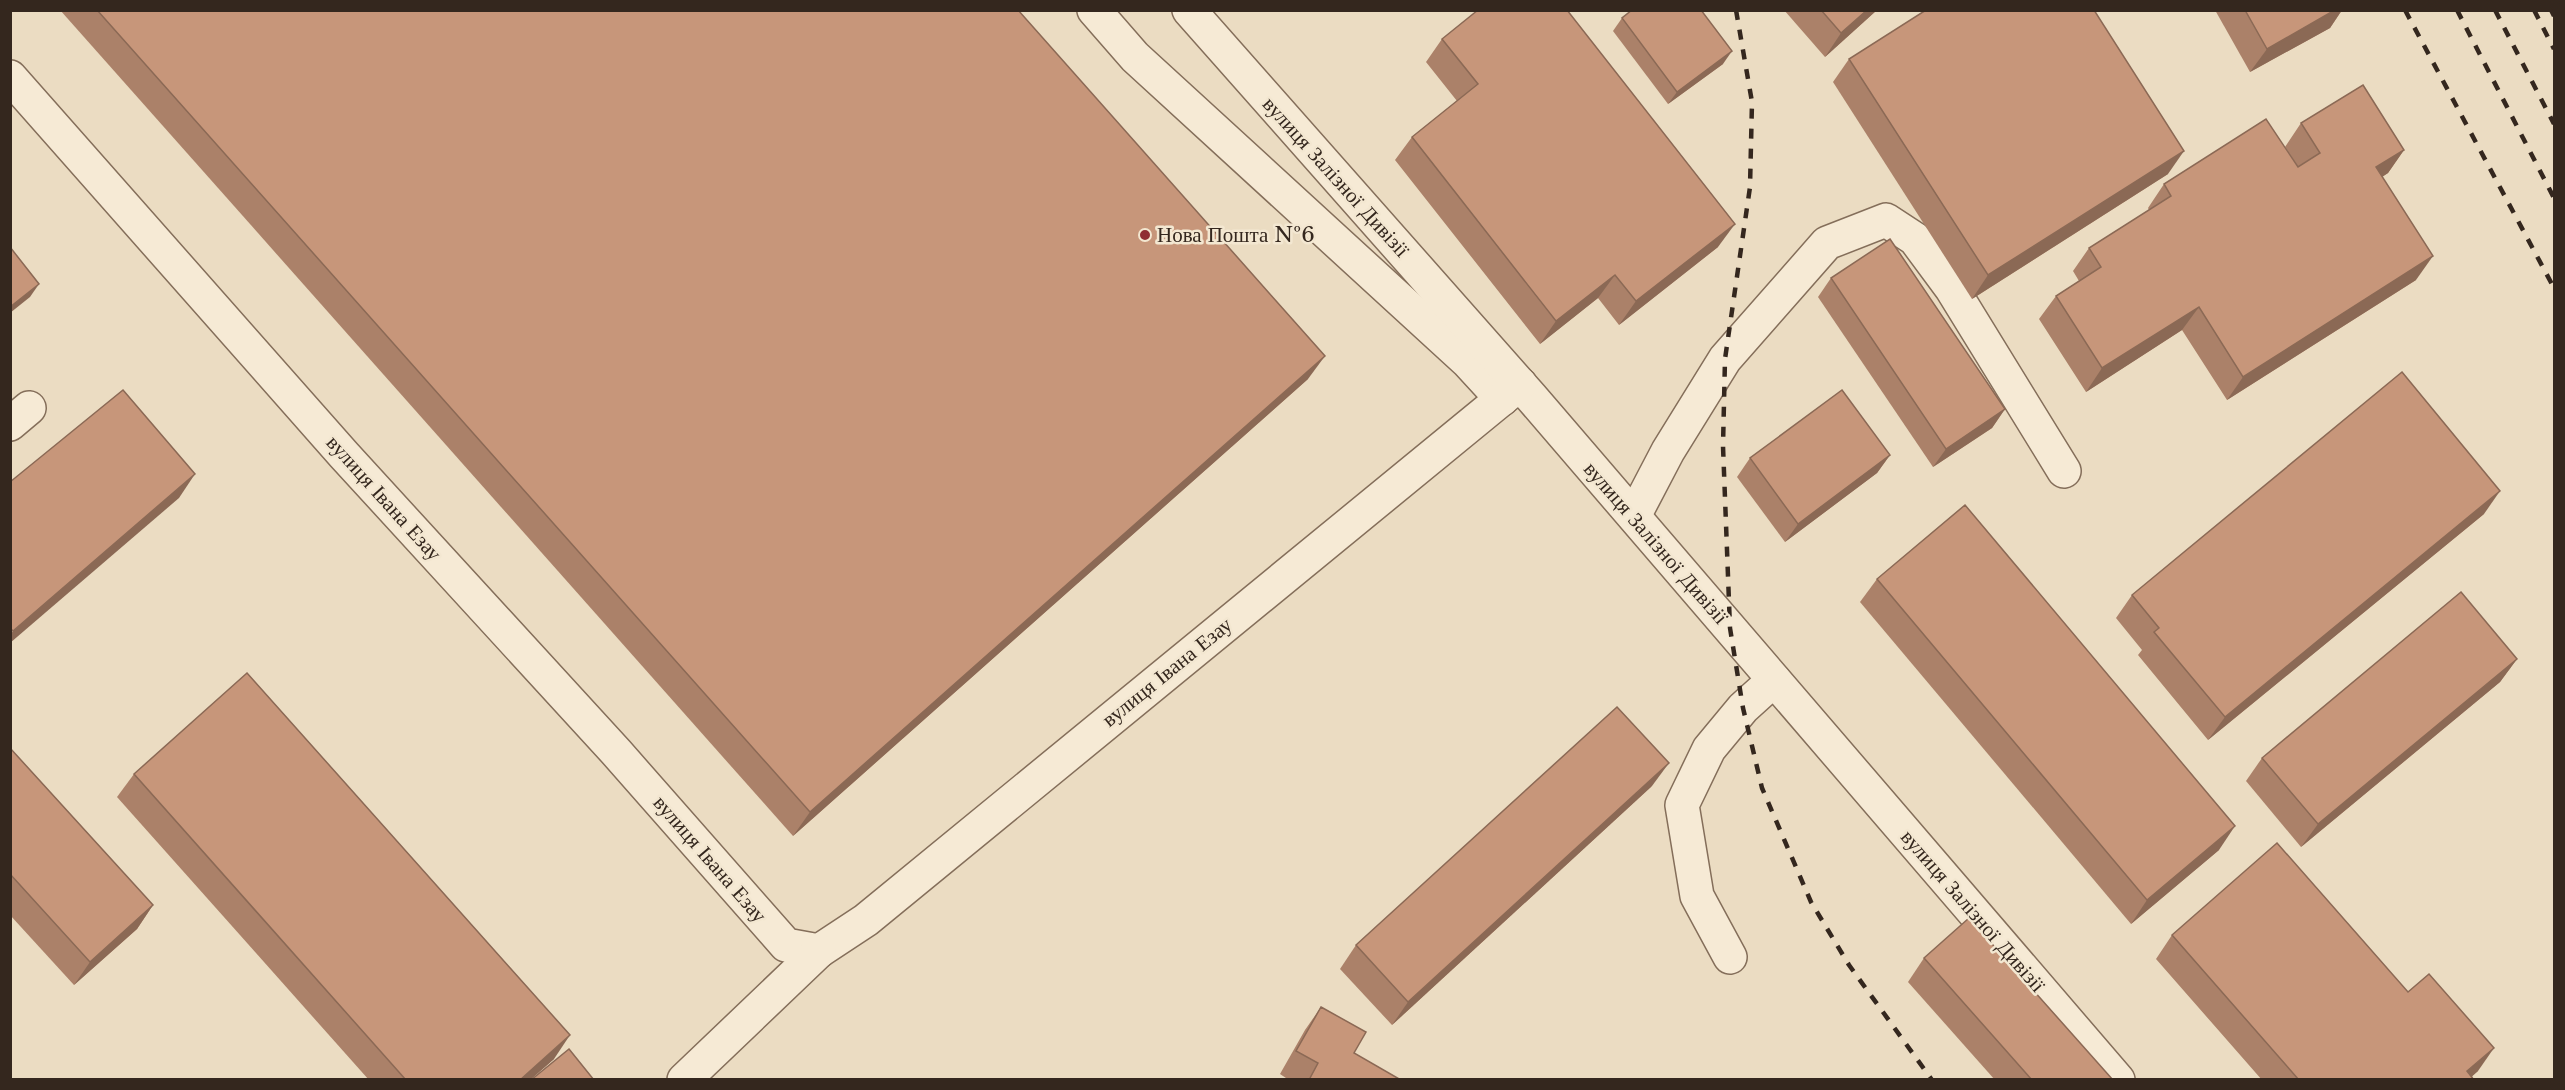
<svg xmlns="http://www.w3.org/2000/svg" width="2565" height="1090" font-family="'Libre Baskerville',serif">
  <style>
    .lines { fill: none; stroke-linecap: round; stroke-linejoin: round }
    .minor-casing { stroke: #846e5a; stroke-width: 36 }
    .minor { stroke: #f6ead5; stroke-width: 33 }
    .rail { stroke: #34271e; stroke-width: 4.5; stroke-dasharray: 10 10; stroke-linecap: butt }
    .wall { fill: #ab8169 }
    .shaded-wall { fill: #8b6955 }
    .building { fill: #c7967a; stroke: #8b6955; stroke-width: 1.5 }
    .poi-dot { fill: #8f2e34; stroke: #f3e7d1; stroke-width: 2 }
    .labels { text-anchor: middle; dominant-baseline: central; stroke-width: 5; stroke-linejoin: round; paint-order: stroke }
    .street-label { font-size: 21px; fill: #34271e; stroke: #f3e7d1 }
    .poi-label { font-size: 21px; fill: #34271e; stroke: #f3e7d1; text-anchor: start }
  </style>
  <rect width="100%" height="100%" fill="#ebdcc2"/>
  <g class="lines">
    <g class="minor-casing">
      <g id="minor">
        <path d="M1094 10 1135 57 1468 362 1502 399"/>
        <path d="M1189 10 1532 398 2118 1080"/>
        <path d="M10 77 344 455 617 753 786 945 819 951 866 920 1520 384"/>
        <path d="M10 424 29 408"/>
        <path d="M1634 516 1668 451 1725 359 1827 243 1886 220 1915 239 1952 289 2064 471"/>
        <path d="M1730 957 1697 896 1682 805 1709 749 1743 708 1774 680"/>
        <path d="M684 1080 819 951"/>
      </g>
    </g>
    <use href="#minor" class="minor"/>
    <g class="rail">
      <path d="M1736 10 1752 102 1750 187 1725 359 1723 446 1730 628 1743 708 1762 788 1811 902 1849 965 1932 1080"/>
      <path d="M2405 10 2554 288"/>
      <path d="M2457 10 2554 198"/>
      <path d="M2495 10 2554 124"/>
      <path d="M2534 10 2554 49"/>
      <path d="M2551 10 2554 16"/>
    </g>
  </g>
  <g class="wall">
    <path d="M60 10H1018L1308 379 793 836Z"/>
    <path d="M1784 10H1877L1825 57Z"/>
    <path d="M2215 10H2342L2330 28 2250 72Z"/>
    <path d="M1622 18 1723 64 1668 104 1613 31Z"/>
    <path d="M1442 39 1718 247 1619 325 1598 298 1540 344 1395 160 1412 137 1457 101 1426 62Z"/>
    <path d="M1849 59 2168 174 1972 299 1833 82Z"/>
    <path d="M2301 123 2404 150 2388 173 2382 177 2416 280 2227 400 2182 330 2086 392 2039 319 2056 296 2079 281 2073 271 2089 248 2149 210 2148 208 2164 184 2298 167 2285 147Z"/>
    <path d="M1831 278 2005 409 1992 428 1933 467 1818 297Z"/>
    <path d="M1890 455 1877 473 1785 542 1737 477 1750 458Z"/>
    <path d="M2484 514 2208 740 2138 655 2142 650 2116 618 2132 595Z"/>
    <path d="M1877 579 2219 850 2131 924 1860 602Z"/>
    <path d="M2517 659 2500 682 2301 847 2246 781 2262 758Z"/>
    <path d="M10 748 153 905 137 929 74 985 10 915Z"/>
    <path d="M134 774 554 1059 530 1080H369L117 797Z"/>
    <path d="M1652 786 1392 1025 1340 969 1356 945Z"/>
    <path d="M2172 935 2478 1071 2472 1076 2474 1080H2262L2156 959Z"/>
    <path d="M1924 958 2113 1080H1995L1908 982Z"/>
    <path d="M1321 1007 1354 1053 1401 1080H1289L1280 1074 1305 1030Z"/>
  </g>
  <g class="shaded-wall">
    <path d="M1867 10H1877L1825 57 1841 33Z"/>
    <path d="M2335 10H2342L2330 28 2250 72 2267 49Z"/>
    <path d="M1732 51 1723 64 1668 104 1677 92Z"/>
    <path d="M2404 150 2388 173 2360 191 2376 167Z"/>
    <path d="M2184 151 2168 174 1972 299 1988 275Z"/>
    <path d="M1735 224 1718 247 1619 325 1636 301Z"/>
    <path d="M2433 256 2416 280 2227 400 2243 377Z"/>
    <path d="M1615 275 1598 298 1540 344 1556 321Z"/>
    <path d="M39 284 30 297 10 313V307Z"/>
    <path d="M2199 307 2182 330 2086 392 2102 368Z"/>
    <path d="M1325 356 1308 379 793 836 810 812Z"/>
    <path d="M2005 409 1992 428 1933 467 1946 449Z"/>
    <path d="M1890 455 1877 473 1785 542 1798 524Z"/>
    <path d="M195 474 179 498 10 643V635L13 631Z"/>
    <path d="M2500 491 2484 514 2208 740 2225 717Z"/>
    <path d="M2517 659 2500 682 2301 847 2318 824Z"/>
    <path d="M1669 763 1652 786 1392 1025 1408 1002Z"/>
    <path d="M2235 826 2219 850 2131 924 2147 900Z"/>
    <path d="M153 905 137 929 74 985 90 962Z"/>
    <path d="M570 1035 554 1059 530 1080H520Z"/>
    <path d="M2494 1048 2478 1071 2468 1080 2467 1071Z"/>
  </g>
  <g class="building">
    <path d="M97 10H1018L1325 356 810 812Z"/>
    <path d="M1478 10H1567L1735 224 1636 301 1615 275 1556 321 1412 137 1478 84 1442 39Z"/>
    <path d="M1632 10H1701L1732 51 1677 92 1622 18Z"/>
    <path d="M1821 10H1867L1841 33Z"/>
    <path d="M1926 10H2094L2184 151 1988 275 1849 59Z"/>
    <path d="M2245 10H2335L2267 49Z"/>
    <path d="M2363 85 2404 150 2376 167 2433 256 2243 377 2199 307 2102 368 2056 296 2101 267 2089 248 2171 196 2164 184 2266 119 2298 167 2320 153 2301 123Z"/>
    <path d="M1890 239 2005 409 1946 449 1831 278Z"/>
    <path d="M10 247 39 284 10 307Z"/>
    <path d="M2402 372 2500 491 2225 717 2154 632 2159 628 2132 595Z"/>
    <path d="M123 390 195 474 13 631 10 628V482Z"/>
    <path d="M1842 390 1890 455 1798 524 1750 458Z"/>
    <path d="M1965 505 2235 826 2147 900 1877 579Z"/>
    <path d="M2461 592 2517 659 2318 824 2262 758Z"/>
    <path d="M247 673 570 1035 520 1080H406L134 774Z"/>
    <path d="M1617 707 1669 763 1408 1002 1356 945Z"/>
    <path d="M10 748 153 905 90 962 10 874Z"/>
    <path d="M2277 843 2408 992 2429 974 2494 1048 2467 1071 2474 1080H2299L2172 935Z"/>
    <path d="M1969 918 2113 1080H2032L1924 958Z"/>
    <path d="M1321 1007 1366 1032 1354 1053 1401 1080H1309L1318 1063 1296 1051Z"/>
    <path d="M569 1049 594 1080H531Z"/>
  </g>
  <circle class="poi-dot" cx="1145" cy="235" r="6"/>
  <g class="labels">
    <g class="street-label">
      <text transform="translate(1336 177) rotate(48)">вулиця Залізної Дивізії</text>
      <text transform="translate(384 498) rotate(48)">вулиця Івана Езау</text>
      <text transform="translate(1656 543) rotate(49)">вулиця Залізної Дивізії</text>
      <text transform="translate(1167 672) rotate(-39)">вулиця Івана Езау</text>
      <text transform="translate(710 859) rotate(49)">вулиця Івана Езау</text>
      <text transform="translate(1973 911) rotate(49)">вулиця Залізної Дивізії</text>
    </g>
    <g class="poi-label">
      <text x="1157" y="235">Нова Пошта №6</text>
    </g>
  </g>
  <rect width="2565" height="1090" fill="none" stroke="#34271e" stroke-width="24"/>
</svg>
